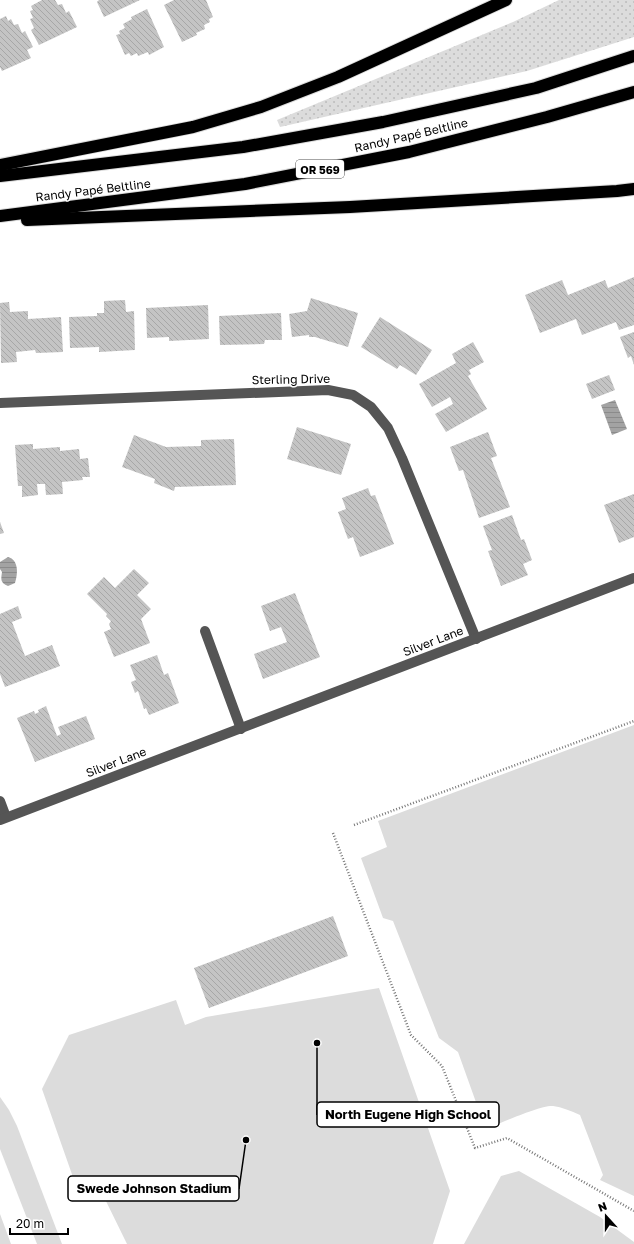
<svg xmlns="http://www.w3.org/2000/svg" width="634" height="1244" font-family="'Golos Text',sans-serif">
  <style>
    .green { fill: url(#green-dots) }
    .pitch { fill: #dcdcdc }
    .water { fill: url(#water-rules) }
    .building { fill: url(#building-back-hatch) }
    .lines { fill: none; stroke-linecap: round; stroke-linejoin: round }
    .highway-casing { stroke: #dbdbdb; stroke-width: 14 }
    .path { stroke: #777; stroke-width: 2.5; stroke-dasharray: 1 2; stroke-linecap: butt }
    .minor { stroke: #555; stroke-width: 10 }
    .highway { stroke: #000; stroke-width: 12 }
    .labels { text-anchor: middle; dominant-baseline: central; stroke-width: 3; stroke-linejoin: round; paint-order: stroke }
    .shield { fill: #fff; stroke: #4c4c4c; stroke-width: 1 }
    .shield-label { font-size: 11px; font-weight: bold; fill: #000 }
    .street-label { font-size: 12px; fill: #000; stroke: #fff }
    .leader { fill: none; stroke: #000; stroke-width: 1.5 }
    .callout-dot { fill: #000; stroke: #fff; stroke-width: 1.5 }
    .callout { fill: #fff; stroke: #000; stroke-width: 1.5 }
    .callout-label { font-size: 13px; text-anchor: middle; font-weight: bold; fill: #000 }
  </style>
  <defs>
    <pattern id="green-dots" width="8" height="8" patternUnits="userSpaceOnUse"><rect width="8" height="8" fill="#dcdcdc"/><path d="M2 2h.1M6 6h.1" fill="none" stroke="#bbb" stroke-width="1.8" stroke-linecap="round"/></pattern>
    <pattern id="water-rules" width="6" height="5" patternUnits="userSpaceOnUse"><rect width="6" height="5" fill="#a3a3a3"/><path d="M0 2.5h6" fill="none" stroke="#8b8b8b"/></pattern>
    <pattern id="building-back-hatch" width="6" height="6" patternUnits="userSpaceOnUse"><rect width="6" height="6" fill="#c4c4c4"/><path d="M-1 5l2 2M0 0l6 6M5-1l2 2" fill="none" stroke="#a7a7a7"/></pattern>
  </defs>
  <rect width="100%" height="100%" fill="#fff"/>
  <path class="green" d="M559 0H634V37L527 71 280 127 277 120 513 22Z"/>
  <g class="pitch">
    <path d="M634 725V1196L600 1180 603 1175 580 1115C571 1111 562 1107 553 1106 541 1105 506 1121 493 1126L482 1119 458 1052 439 1038 393 921 383 918 361 858 387 847 378 821Z"/>
    <path d="M379 988 450 1191 433 1244H127L102 1193 81 1200 42 1089 69 1035 176 1000 185 1025 206 1017Z"/>
    <path d="M0 1097 9 1110 17 1126 62 1244H37L0 1149Z"/>
    <path d="M519 1171 600 1217 634 1242V1244H464L501 1176Z"/>
    <path d="M0 1214 11 1244H0Z"/>
  </g>
  <g class="water">
    <path d="M615 400 627 429 612 435 601 405Z"/>
    <path d="M8 557C19 560 18 574 15 583L8 586C0 583 1 579 2 572L0 569V562Z"/>
  </g>
  <g class="building">
    <path d="M42 0H55L58 5 62 4 66 13 69 11 77 27 39 45 31 30 34 28 30 19 33 18 30 11 33 10 31 6Z"/>
    <path d="M99 0H140L104 17 97 2Z"/>
    <path d="M174 0H206L213 17 209 19 210 22 204 25 205 29 196 33 197 35 182 42 164 5Z"/>
    <path d="M147 9 164 47 149 55 148 52 138 56 137 53 131 56 129 53 125 55 116 35 120 34 119 31 125 28 123 24 132 19 131 17Z"/>
    <path d="M6 16 8 21 11 19 14 25 18 24 22 33 25 31 33 47 27 50 31 58 2 71 0 67V19Z"/>
    <path d="M634 277V325L619 330 616 322 582 335 576 319 540 333 525 295 562 280 568 295 605 280 608 288Z"/>
    <path d="M311 298 358 313 348 347 315 337H309V335L292 337 289 314 307 311Z"/>
    <path d="M125 300 126 312 134 311 135 350 99 352V347L70 348 69 317 97 316V313H104V301Z"/>
    <path d="M9 302 10 312 28 311V319L61 317 63 352 36 353 35 350 16 352 17 362 1 363 0 303Z"/>
    <path d="M208 305 209 339 169 341V337L147 338 146 308Z"/>
    <path d="M281 313 282 340H265L264 344 220 345 219 316Z"/>
    <path d="M380 317 432 350 416 375 400 365 397 369 361 347Z"/>
    <path d="M634 332V365L631 356 628 358 620 337Z"/>
    <path d="M473 342 484 362 469 370 471 374 468 376 487 409 446 432 435 414 453 404 450 397 432 407 419 384 456 363 452 354Z"/>
    <path d="M609 375 615 390 592 399 586 384Z"/>
    <path d="M297 427 351 444 341 475 287 459Z"/>
    <path d="M488 432 497 456 491 458 510 507 479 518 463 470 459 471 450 447Z"/>
    <path d="M134 435 166 447 201 446V440L234 439 236 485 175 487 174 491 154 483 155 479 122 467Z"/>
    <path d="M33 444V449L60 447V451L79 449 80 459 88 458 90 477H82L83 480 62 482 63 494 46 495 45 484H37L38 495 22 497V486H18L15 445Z"/>
    <path d="M368 488 371 496 375 495 394 544 360 557 353 537 348 539 338 512 346 509 342 498Z"/>
    <path d="M634 494V537L619 543 604 505Z"/>
    <path d="M512 515 521 540 524 539 532 560 523 564 528 575 501 586 488 551 492 550 483 526Z"/>
    <path d="M0 522 4 533 0 534Z"/>
    <path d="M134 569 149 583 137 595 151 609 141 619 150 643 114 657 104 632 111 629 109 624 111 621 106 616 107 614 87 594 104 577 115 588Z"/>
    <path d="M295 593 320 657 263 679 254 654 287 642 281 627 270 631 261 606Z"/>
    <path d="M18 606 22 618 12 622 25 656 52 645 60 666 5 687 0 674V614Z"/>
    <path d="M157 655 164 675 168 673 179 703 149 715 146 708 144 709 138 691 135 693 131 682 136 680 130 665Z"/>
    <path d="M46 706 57 736 61 734 58 727 86 716 95 739 35 762 17 718 34 711 35 714 39 712 38 710Z"/>
    <path d="M333 916 348 956 209 1008 194 968Z"/>
  </g>
  <g class="lines">
    <g class="highway-casing">
      <g id="highway">
        <path d="M0 165 193 127 261 107 338 77 506 0"/>
        <path d="M0 176 243 147 383 122 536 88 634 56"/>
        <path d="M0 216 245 184 409 152 547 117 634 92"/>
        <path d="M27 220 350 207 617 191 634 189"/>
      </g>
    </g>
    <g class="path">
      <path d="M354 825 634 721"/>
      <path d="M333 833 411 1035 442 1066 475 1148 507 1138 634 1211"/>
    </g>
    <g class="minor">
      <path d="M0 403 328 390 353 395 371 407 388 428 402 458 476 639"/>
      <path d="M205 631 241 729"/>
      <path d="M0 801 6 817"/>
      <path d="M0 820 634 578"/>
    </g>
    <use href="#highway" class="highway"/>
  </g>
  <g class="labels">
    <rect class="shield" x="296" y="160" width="48" height="18" rx="3"/>
    <g class="shield-label">
      <text x="320" y="169">OR 569</text>
    </g>
    <g class="street-label">
      <text transform="translate(411 135) rotate(-13)">Randy Papé Beltline</text>
      <text transform="translate(93 190) rotate(-7)">Randy Papé Beltline</text>
      <text transform="translate(291 379) rotate(-1)">Sterling Drive</text>
      <text transform="translate(433 641) rotate(-21)">Silver Lane</text>
      <text transform="translate(116 762) rotate(-21)">Silver Lane</text>
    </g>
  </g>
  <path class="leader" d="M317 1043L317 1115M246 1140L239 1189"/>
  <g class="callout-dot">
    <circle cx="317" cy="1043" r="4"/>
    <circle cx="246" cy="1140" r="4"/>
  </g>
  <g class="callout">
    <rect x="317" y="1102" width="182" height="25" rx="4"/>
    <rect x="68" y="1176" width="171" height="25" rx="4"/>
  </g>
  <g class="callout-label">
    <text x="408" y="1119">North Eugene High School</text>
    <text x="154" y="1193">Swede Johnson Stadium</text>
  </g>
  <g transform="translate(606 1216) rotate(339)" stroke="#ffffff" stroke-width="3" paint-order="stroke">
  <path d="M0-3L7 15L0 10L-7 15Z" fill="#000000"/>
  <text y="-6" font-size="11" font-weight="bold" text-anchor="middle" fill="#000000">N</text>
  </g>
  <path d="M10 1228v6h58v-6" fill="none" stroke="#000000" stroke-width="2"/>
  <text x="16" y="1228" font-size="12" fill="#000000" stroke="#ffffff" stroke-width="3" paint-order="stroke">20 m</text>
</svg>
